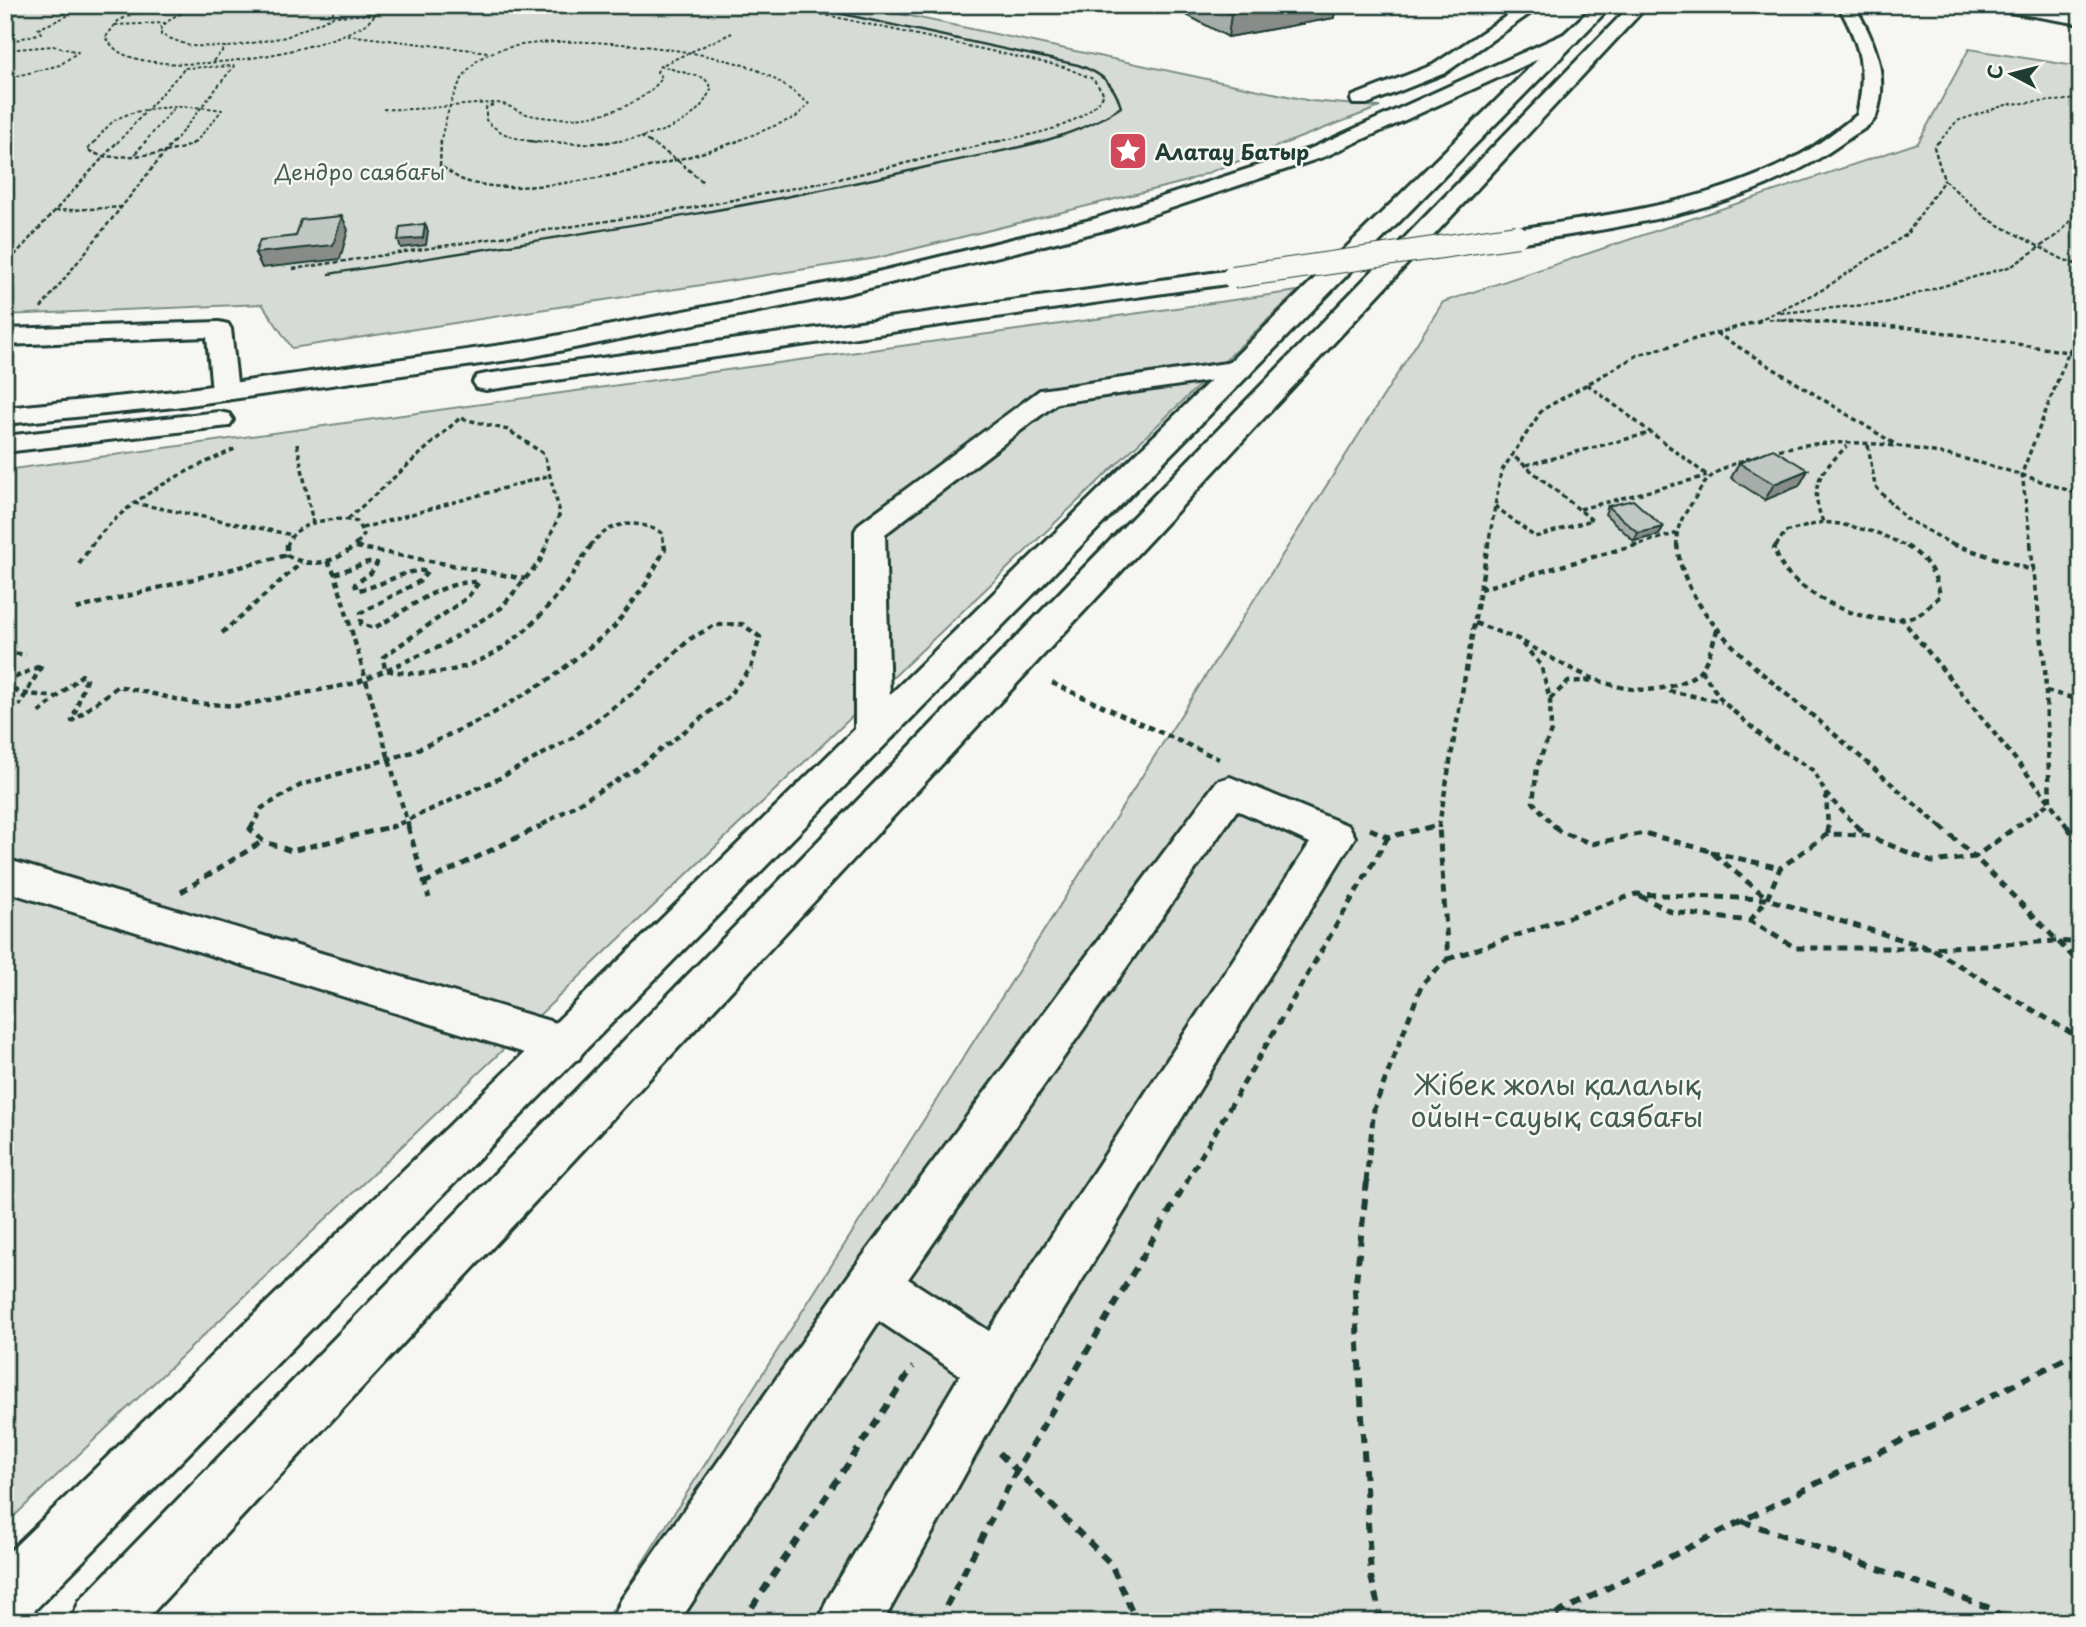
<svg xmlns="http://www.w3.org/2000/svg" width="2086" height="1627" font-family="'Playpen Sans',sans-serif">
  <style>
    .green { fill: #d6dbd6; stroke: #7a8c85; stroke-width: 2 }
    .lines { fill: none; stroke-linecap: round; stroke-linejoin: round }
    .minor-casing { stroke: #1f3d34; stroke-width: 6 }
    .major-casing { stroke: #1f3d34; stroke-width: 6 }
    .highway-casing { stroke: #1f3d34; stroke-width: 6 }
    .path-far5 { stroke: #1f3d34; stroke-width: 2; stroke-dasharray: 3.5 2.5; stroke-linecap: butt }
    .path-far4 { stroke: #1f3d34; stroke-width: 2.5; stroke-dasharray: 4.5 2.5; stroke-linecap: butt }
    .path-far3 { stroke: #1f3d34; stroke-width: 3.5; stroke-dasharray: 5 3.5; stroke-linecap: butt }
    .path-far2 { stroke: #1f3d34; stroke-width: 4.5; stroke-dasharray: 6 4.5; stroke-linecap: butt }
    .path-far1 { stroke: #1f3d34; stroke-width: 5; stroke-dasharray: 8 6; stroke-linecap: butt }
    .path { stroke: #1f3d34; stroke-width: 6; stroke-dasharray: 10 8; stroke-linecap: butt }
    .minor { fill: #f6f6f2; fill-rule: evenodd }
    .major { fill: #f6f6f2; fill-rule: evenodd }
    .highway { fill: #f6f6f2; fill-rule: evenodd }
    .rail { stroke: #1f3d34; stroke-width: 2.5 }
    .highway-bridge-casing { stroke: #1f3d34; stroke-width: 24; stroke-linecap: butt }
    .highway-bridge { stroke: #f6f6f2; stroke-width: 22 }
    .wall { fill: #a6aca8; stroke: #1f3d34; stroke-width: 2 }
    .shaded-wall { fill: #878c88; stroke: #1f3d34; stroke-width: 2 }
    .building { fill: #c1c8c3; stroke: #1f3d34; stroke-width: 2 }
    .labels { text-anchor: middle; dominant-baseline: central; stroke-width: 5; stroke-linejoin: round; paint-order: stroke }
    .far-poi-label { font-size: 21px; font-weight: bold; fill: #1f3d34; stroke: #f6f6f2; text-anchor: start }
    .far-park-label { font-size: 21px; fill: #445d54; stroke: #f6f6f2 }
    .near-park-label { font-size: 28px; fill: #445d54; stroke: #f6f6f2 }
  </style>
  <rect width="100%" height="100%" fill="#f6f6f2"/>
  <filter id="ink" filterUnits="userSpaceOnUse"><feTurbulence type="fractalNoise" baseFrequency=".0143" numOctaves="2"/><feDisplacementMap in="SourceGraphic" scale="14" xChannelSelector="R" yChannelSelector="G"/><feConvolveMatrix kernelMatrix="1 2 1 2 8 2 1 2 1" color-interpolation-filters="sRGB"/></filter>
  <g filter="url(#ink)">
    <g class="green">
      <path d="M5 5H858L1311 101 1380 107 1184 182 877 258 292 348 262 304 5 315Z"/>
      <path d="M1969 49 2081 67V1622H605L1443 302 1918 143Z"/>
      <path d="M1298 291 5 1525V470Z"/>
    </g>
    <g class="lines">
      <g class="minor-casing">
        <g id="minor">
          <path d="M1523 5H1542L1445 73 1367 104H1353L1351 100 1353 96 1433 65Z"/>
          <path d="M1989 5H2027L2081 14V24L1997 10Z"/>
          <path d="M219 322 228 324 231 329 238 392 234 398 225 400 216 398 212 392 207 337 5 345V329Z"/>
          <path d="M1240 361 1249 363 1253 369 1249 375 1057 403 885 534 891 733 886 742 873 746 860 742 855 733V531L859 524 1040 390Z"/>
          <path d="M1230 777 1349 826 1355 837 986 1436 883 1622H818L827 1600 960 1375 879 1321 679 1622H612L621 1600 854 1268 1217 781ZM1237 810 1310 843 989 1331 908 1279Z"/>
          <path d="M5 859 563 1025 579 1031 586 1045 579 1059 563 1065 5 891Z"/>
        </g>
      </g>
      <g class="major-casing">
        <g id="major">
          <path d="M1631 5H1648L144 1622H71L80 1600Z"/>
          <path d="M1570 33 1578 38 1576 42 26 1619 5 1622V1556L547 1031 1564 34Z"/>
        </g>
      </g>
      <g class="highway-casing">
        <g id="highway">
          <path d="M1595 5H1612L1576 42 1326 156 1109 229 845 294 524 358 175 407 5 424V408L175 391 524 342 845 280 1094 219 1312 148 1564 34Z"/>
          <path d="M1838 5H1854C1874 39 1890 76 1876 116 1872 126 1856 133 1848 139 1753 209 1630 226 1517 243L1509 241 1506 236 1509 231 1517 229C1612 215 1714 202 1800 155 1820 144 1839 128 1857 115 1867 69 1861 46 1838 5Z"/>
          <path d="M1233 270 1241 272 1245 277 1241 282 486 390 477 388 473 382 477 376 486 374Z"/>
          <path d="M219 412 229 414 233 420 229 426 5 452V436Z"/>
        </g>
      </g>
      <g class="path-far5">
        <path d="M152 5 118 21 105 38C110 43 115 50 121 53 171 79 316 53 364 25 371 21 377 12 382 5"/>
        <path d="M204 5 175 16 161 27V35L190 46 229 47 286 37 334 16 378 14"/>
        <path d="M333 5V15"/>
        <path d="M780 5 1064 67 1093 79 1104 94C1080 130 1030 134 991 143"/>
        <path d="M5 19 24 5"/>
        <path d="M115 25 165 23"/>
        <path d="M347 35 488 52"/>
        <path d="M5 43 41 33 38 29 67 16 63 14 92 5"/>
        <path d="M5 50 54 46 78 52 60 65 5 79"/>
        <path d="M213 61 226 47"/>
        <path d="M493 105 486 108V120C502 137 521 140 543 143"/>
        <path d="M383 109C421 111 458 104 495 103 508 103 517 112 530 115 573 124 635 115 662 78L657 72 660 66 732 33"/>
        <path d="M641 137 650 143"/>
        <path d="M94 143C100 136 108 124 117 119 142 105 195 105 222 110L195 143"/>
        <path d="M117 143 185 68"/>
        <path d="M144 143 174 108"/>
        <path d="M173 143 234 66 184 68"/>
        <path d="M440 143C447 115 454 80 477 61 521 24 703 48 755 69 775 78 792 90 809 104L796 117 733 143"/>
        <path d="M601 143C633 140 678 133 700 107 705 102 708 94 712 88L704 78 661 66"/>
        <path d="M1938 143 1957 121 2009 104 2081 99"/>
      </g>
      <g class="path-far4">
        <path d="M95 141 87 150C92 152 98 155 103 156 120 159 185 153 196 141"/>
        <path d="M441 141 440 166C448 170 455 177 463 180 523 203 677 163 738 141"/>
        <path d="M529 141 585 144 619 141"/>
        <path d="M648 141 677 160 703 182"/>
        <path d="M1939 141 1934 147 1944 180 1986 218 2062 259 2081 266"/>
        <path d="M135 154 146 141"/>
        <path d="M55 211 122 207"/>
        <path d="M5 266 118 141"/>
        <path d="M293 269 692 208 830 181 999 141"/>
        <path d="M41 308 174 141"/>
        <path d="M1780 313 1885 303 2012 266 2060 233 2081 208"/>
        <path d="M1769 319 1809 321"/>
        <path d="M1757 321 1822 290 1907 234 1944 180"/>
      </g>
      <g class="path-far3">
        <path d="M1781 320 1914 328 2081 354"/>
        <path d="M1716 333 1898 446"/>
        <path d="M1587 384 1708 476"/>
        <path d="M297 444 313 523"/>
        <path d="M1868 445 1875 486 1905 518 1955 546"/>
        <path d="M1526 465 1650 433"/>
        <path d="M134 503 293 535"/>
        <path d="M1495 506 1535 537 1592 520 1512 455"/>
        <path d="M1580 509 1707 476"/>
        <path d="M348 519 460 418 508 430 544 454 560 513 546 546"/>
        <path d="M1823 522C1808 484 1820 473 1847 446"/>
        <path d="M362 528 551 475"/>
        <path d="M91 546C127 497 184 472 237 448"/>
        <path d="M287 546C293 521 337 515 357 522L364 535 355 546"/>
        <path d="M590 546C610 521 635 518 662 533L664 546"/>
        <path d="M1488 546 1501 472 1542 410 1638 355 1763 320"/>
        <path d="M1632 546 1678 533"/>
        <path d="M1677 546C1675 525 1685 514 1695 498 1710 470 1725 467 1753 457 1856 421 1983 460 2081 495"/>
        <path d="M1776 546 1785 532 1823 522 1840 524 1878 533 1906 546"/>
        <path d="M2031 546 2022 473 2069 351 2081 338"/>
      </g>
      <g class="path-far2">
        <path d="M287 544V555C311 570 337 562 357 544"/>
        <path d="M1677 544C1684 620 1771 680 1825 726 1864 760 1903 794 1942 828"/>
        <path d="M1777 544 1774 549C1778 557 1781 567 1787 573 1816 602 1873 630 1915 616 1923 613 1933 602 1940 596 1936 571 1925 557 1903 544"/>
        <path d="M1952 544 2034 571"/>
        <path d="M2030 544 2045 667 2050 802 2068 828"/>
        <path d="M356 547 525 579"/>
        <path d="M327 561 335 574 409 828"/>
        <path d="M79 564 92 544"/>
        <path d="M335 574 368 562 377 563 371 573 355 584 357 590C383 587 404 568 428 571L420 581 361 613V624L374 628C407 611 440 580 479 582L467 598 383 657 385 670C467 686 522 645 568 581 577 569 583 556 592 544"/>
        <path d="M1480 589 1639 544"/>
        <path d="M76 609 287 555"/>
        <path d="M1900 617 2050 802 2015 828"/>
        <path d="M1475 623 1518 639 1541 665 1550 699 1551 731 1537 767 1533 802 1556 828"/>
        <path d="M222 633 301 563"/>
        <path d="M1523 642C1569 668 1626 705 1680 683 1687 680 1697 676 1702 668 1710 657 1713 641 1718 628"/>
        <path d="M5 652 26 655"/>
        <path d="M1701 670 1723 702 1771 744 1813 770 1826 794 1858 828"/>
        <path d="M5 682 42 665 19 706"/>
        <path d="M5 683 19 693 57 697"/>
        <path d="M1052 683 1219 759"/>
        <path d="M1669 691 1722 702"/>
        <path d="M2046 691 2081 700"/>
        <path d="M1550 699 1568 682 1595 680"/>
        <path d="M39 713 82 675 86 679 72 721 118 686 193 703 238 706 356 683 441 646 501 608 540 561 547 544"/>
        <path d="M1826 794 1828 828"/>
        <path d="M1439 825V828"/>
        <path d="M251 828 262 808 301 785 412 752 487 717 553 677 614 627 646 584 665 549 664 544"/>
        <path d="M390 828 498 779 572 738 634 692 690 639 715 625 742 624 760 637 751 668 726 699 636 769 537 828"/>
        <path d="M1427 828 1439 825 1488 544"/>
      </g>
      <g class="path-far1">
        <path d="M252 826 250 829 263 841 291 851 394 826"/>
        <path d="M408 826 429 898"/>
        <path d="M1555 826 1559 831 1592 844 1644 833 1710 851 1767 898"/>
        <path d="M1828 826V834"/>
        <path d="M1857 826 1864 834"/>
        <path d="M1940 826 1975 857 2017 826"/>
        <path d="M2067 826 2081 847"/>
        <path d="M1370 829 1388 837 1434 826"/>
        <path d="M1711 852 1780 868"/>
        <path d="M424 883 541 826"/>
        <path d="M181 892 263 841"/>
        <path d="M1640 896 1672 912 1750 921 1796 948H1930L2057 941 2081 943"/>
        <path d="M1750 921 1767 899 1780 868 1828 834 1865 835 1932 862 1975 857 2081 965"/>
        <path d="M1448 959 1636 894 1767 899 1930 948 2081 1039"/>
        <path d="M1186 1182 1388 837"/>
        <path d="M1366 1182 1374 1109 1422 984 1448 959 1439 826"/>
      </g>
      <g class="path">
        <path d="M1367 1181 1355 1291 1371 1577 1382 1622"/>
        <path d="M999 1453 1111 1564 1137 1622"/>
        <path d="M1742 1521 1990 1608 2007 1622"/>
        <path d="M742 1622 913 1367"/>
        <path d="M938 1622 1016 1472 1187 1181"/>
        <path d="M1540 1622 2081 1351"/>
      </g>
      <use href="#minor" class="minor"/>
      <use href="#major" class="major"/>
      <use href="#highway" class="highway"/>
      <path class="rail" d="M329 274C532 241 735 212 935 165 997 151 1068 143 1121 107 1114 83 1101 73 1078 65L801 5"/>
      <g class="highway-bridge-casing">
        <path id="highway-bridge" d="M1233 277 1517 236"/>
      </g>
      <use href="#highway-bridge" class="highway-bridge"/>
    </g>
    <g class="wall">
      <path d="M1168 5H1336L1334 18 1228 37Z"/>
      <path d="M1739 463 1808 470 1799 486 1765 500 1731 478Z"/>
      <path d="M1608 506 1663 527 1659 535 1634 541 1605 514Z"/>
    </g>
    <g class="shaded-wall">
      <path d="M1280 5H1336L1334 18 1228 37 1231 14Z"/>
      <path d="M342 216 348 230 340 259 262 268 255 253Z"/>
      <path d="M425 224 428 231 426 245 401 248 398 240Z"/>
      <path d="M1808 470 1799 486 1765 500 1774 484Z"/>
      <path d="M1663 527 1659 535 1634 541 1638 533Z"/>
    </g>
    <g class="building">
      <path d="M1214 5H1280L1231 14Z"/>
      <path d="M342 216 333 245 255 253 260 240 296 236 301 220Z"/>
      <path d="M425 224 423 238 398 240 400 227Z"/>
      <path d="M1773 449 1808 470 1774 484 1739 463Z"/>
      <path d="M1633 500 1663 527 1638 533 1608 506Z"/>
    </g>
  </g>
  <defs>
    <g id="sight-square" transform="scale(2.0125)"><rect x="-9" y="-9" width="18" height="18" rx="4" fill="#d1495b" stroke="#f6f6f2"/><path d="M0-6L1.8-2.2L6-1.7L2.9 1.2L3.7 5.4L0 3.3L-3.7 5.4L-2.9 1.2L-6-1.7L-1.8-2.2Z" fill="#fff"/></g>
  </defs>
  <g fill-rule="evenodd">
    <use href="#sight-square" x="1128" y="151"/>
  </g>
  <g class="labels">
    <g class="far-poi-label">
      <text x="1155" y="151">Алатау Батыр</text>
    </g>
    <g class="far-park-label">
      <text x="360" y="171">Дендро саябағы</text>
    </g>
    <g class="near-park-label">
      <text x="1557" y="1083">Жібек жолы қалалық<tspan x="1557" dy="32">ойын-сауық саябағы</tspan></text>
    </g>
  </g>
  <rect width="2086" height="1627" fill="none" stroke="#f6f6f2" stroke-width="28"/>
  <rect x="14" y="14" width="2058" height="1599" fill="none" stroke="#1f3d34" stroke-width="2.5" filter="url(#ink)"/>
  <g transform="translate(2012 74) rotate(277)" stroke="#f6f6f2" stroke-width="5" paint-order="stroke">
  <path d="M0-5L12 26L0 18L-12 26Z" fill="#1f3d34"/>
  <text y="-10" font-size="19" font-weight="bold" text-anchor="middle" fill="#1f3d34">С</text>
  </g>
</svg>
